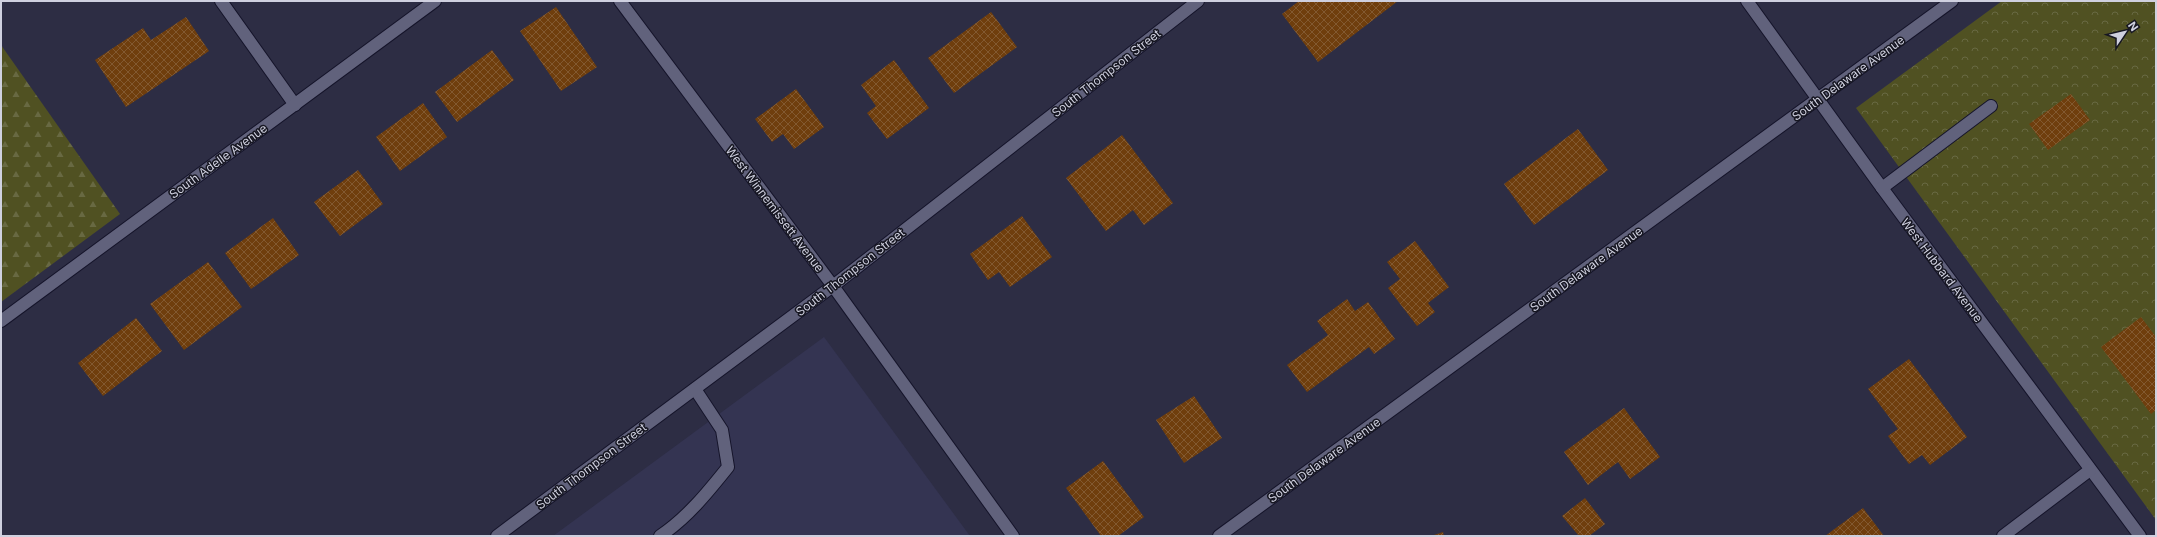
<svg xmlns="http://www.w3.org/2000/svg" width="2157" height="537" font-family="Inter,sans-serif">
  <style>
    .built { fill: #343452 }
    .forest { fill: url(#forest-firs) }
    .park { fill: url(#park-crowns) }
    .building { fill: url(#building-cross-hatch) }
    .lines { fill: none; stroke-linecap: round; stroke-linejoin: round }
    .minor-casing { stroke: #15142a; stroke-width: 14 }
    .minor { stroke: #61627c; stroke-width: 12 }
    .labels { text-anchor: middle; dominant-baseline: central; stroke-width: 3; stroke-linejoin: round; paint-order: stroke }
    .street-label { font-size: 12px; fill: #cfd0df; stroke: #161621 }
  </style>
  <defs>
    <pattern id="forest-firs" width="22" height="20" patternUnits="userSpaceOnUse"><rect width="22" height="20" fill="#505122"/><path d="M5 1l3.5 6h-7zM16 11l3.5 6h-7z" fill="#686942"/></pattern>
    <pattern id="park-crowns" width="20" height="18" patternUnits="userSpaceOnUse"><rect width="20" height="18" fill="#505122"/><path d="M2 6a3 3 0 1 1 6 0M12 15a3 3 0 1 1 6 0" fill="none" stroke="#686942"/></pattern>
    <pattern id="building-cross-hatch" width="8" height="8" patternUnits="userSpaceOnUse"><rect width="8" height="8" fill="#6f3e0d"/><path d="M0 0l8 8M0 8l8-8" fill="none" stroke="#825930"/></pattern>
  </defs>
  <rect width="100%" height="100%" fill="#2d2d44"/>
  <path class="built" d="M824 337 970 536H553Z"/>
  <path class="forest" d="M1 45 120 214 1 302Z"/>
  <path class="park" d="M2002 1H2156V520L1856 108Z"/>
  <g class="building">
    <path d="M1299 1H1398L1318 62 1282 14Z"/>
    <path d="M556 7 597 67 561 91 520 31Z"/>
    <path d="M991 12 1017 47 954 93 928 58Z"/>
    <path d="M186 17 209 51 126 107 95 60 143 28 151 40Z"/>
    <path d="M492 50 514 80 457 122 435 92Z"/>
    <path d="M894 60 929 108 887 139 867 113 876 106 861 85Z"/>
    <path d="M796 89 824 127 794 149 783 134 772 142 755 119Z"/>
    <path d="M2071 94 2090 120 2048 150 2029 124Z"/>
    <path d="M423 103 447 137 400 171 376 137Z"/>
    <path d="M1578 129 1608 170 1534 225 1504 184Z"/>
    <path d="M1122 135 1173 203 1144 225 1133 210 1106 231 1066 178Z"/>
    <path d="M358 170 383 204 340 236 314 202Z"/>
    <path d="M1022 216 1052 257 1010 287 999 272 988 280 970 254Z"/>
    <path d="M273 218 299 255 251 289 225 253Z"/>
    <path d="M1415 241 1449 287 1428 303 1435 312 1417 326 1388 288 1400 279 1387 262Z"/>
    <path d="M208 262 242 307 184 350 150 304Z"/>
    <path d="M1347 299 1355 311 1368 302 1395 339 1374 354 1369 347 1307 392 1287 365 1328 335 1317 321Z"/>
    <path d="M2141 317 2156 337V410L2151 414 2101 347Z"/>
    <path d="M136 318 162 351 103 396 78 363Z"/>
    <path d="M1909 359 1967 437 1930 465 1922 455 1909 464 1888 436 1898 429 1868 389Z"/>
    <path d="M1194 396 1222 438 1184 463 1156 420Z"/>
    <path d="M1624 408 1660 457 1630 479 1618 462 1588 485 1564 452Z"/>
    <path d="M1103 461 1144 517 1118 536H1101L1066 488Z"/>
    <path d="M1585 498 1605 524 1589 536H1579L1562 516Z"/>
    <path d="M1863 508 1884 536H1825Z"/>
    <path d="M1443 532 1444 536H1431Z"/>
  </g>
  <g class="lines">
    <g class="minor-casing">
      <g id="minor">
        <path d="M221 1 295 105"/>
        <path d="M620 1 833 286 1013 536"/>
        <path d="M1747 1 1882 188 2140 536"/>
        <path d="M1882 188 1991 106"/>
        <path d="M1 321 435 1"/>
        <path d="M497 536 833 286 1198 1"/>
        <path d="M660 536C687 518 708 492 728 467L722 430 695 389"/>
        <path d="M1219 536 1952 1"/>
        <path d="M2003 536 2090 470"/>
      </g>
    </g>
    <use href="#minor" class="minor"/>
  </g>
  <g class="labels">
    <g class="street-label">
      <text transform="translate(1106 73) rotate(-38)">South Thompson Street</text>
      <text transform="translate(1848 78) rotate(-36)">South Delaware Avenue</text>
      <text transform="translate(218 161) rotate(-36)">South Adelle Avenue</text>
      <text transform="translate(775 209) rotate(53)">West Winnemissett Avenue</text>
      <text transform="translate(1586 269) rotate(-36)">South Delaware Avenue</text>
      <text transform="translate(1942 270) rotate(53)">West Hubbard Avenue</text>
      <text transform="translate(850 272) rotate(-38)">South Thompson Street</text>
      <text transform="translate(1324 460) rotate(-36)">South Delaware Avenue</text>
      <text transform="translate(591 466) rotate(-37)">South Thompson Street</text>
    </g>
  </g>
  <rect width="2157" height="537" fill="none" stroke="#cfd0df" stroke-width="4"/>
  <g transform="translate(2125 32) rotate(55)" stroke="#161621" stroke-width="3" paint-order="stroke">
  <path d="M0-3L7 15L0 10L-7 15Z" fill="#cfd0df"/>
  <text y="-6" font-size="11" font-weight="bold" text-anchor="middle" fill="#cfd0df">N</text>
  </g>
</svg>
